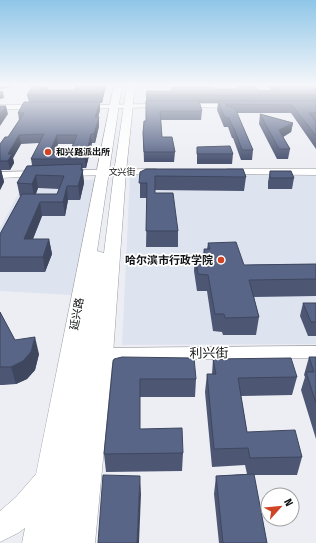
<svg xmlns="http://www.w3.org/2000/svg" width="316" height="543" font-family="'Fira Sans Condensed','Noto Sans SC',sans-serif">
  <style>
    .built { fill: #dee3f0 }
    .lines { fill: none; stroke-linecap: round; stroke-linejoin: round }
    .minor-casing { stroke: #9c9ea3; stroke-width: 1 }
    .major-casing { stroke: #9c9ea3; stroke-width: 1 }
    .minor { fill: #fff; fill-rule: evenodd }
    .major { fill: #fff; fill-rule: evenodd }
    .wall { fill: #4d5774; fill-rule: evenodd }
    .shaded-wall { fill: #3e475e }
    .building { fill: #596587; stroke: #3e475e; fill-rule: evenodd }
    .poi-dot { fill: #ce4424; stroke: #fff; stroke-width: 1.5 }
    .labels { text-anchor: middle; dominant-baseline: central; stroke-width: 3.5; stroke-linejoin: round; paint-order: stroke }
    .far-poi-label { font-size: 9px; font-weight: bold; fill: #0f1012; stroke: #fff; text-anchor: start }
    .far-street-label { font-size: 9px; fill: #0f1012; stroke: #fff }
    .poi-label { font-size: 11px; font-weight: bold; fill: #0f1012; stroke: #fff; text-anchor: end }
    .street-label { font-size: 11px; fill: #0f1012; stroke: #fff }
    .near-street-label { font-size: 13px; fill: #0f1012; stroke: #fff }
  </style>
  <rect width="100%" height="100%" fill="#eceef4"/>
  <g class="built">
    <path d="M316 174V344L122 345 130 175Z"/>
    <path d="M94 180 72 295 0 291V228L25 181Z"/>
  </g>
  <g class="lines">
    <g class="minor-casing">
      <g id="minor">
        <path d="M162 104 166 106 164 107 82 109 78 107 82 105Z"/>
        <path d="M184 104H234L238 106 234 108 182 107 180 106Z"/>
        <path d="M0 105H38L42 107 38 109H0Z"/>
        <path d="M156 169 159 170 161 172 159 174 66 176 61 173 66 170Z"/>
        <path d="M228 169H316V175L225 174 223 172 225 170Z"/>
        <path d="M40 171 45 174 43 176 0 178V172Z"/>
        <path d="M316 346V358L103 360 97 358 95 354 97 350 103 348Z"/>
      </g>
    </g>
    <g class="major-casing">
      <path id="major" d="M114 85H122L97 251 104 253 114 172 127 85H135L126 172 113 354 95 543H22L25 528 18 533 0 542V511L16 497 36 474Z"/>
    </g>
    <use href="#minor" class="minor"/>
    <use href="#major" class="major"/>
  </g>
  <g class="wall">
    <path d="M106 85 102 103H100V110L98 117 99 126 95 143H92L86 168H82L84 183 80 200H68L65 216H42L33 239H49L52 254 45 272H0V234L20 197 17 183 32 165 31 159 39 143 21 144 13 158 14 163 10 170H1L4 182 0 190V144L8 137 19 120 18 113 29 102 27 95 48 89 47 90H74ZM58 144H73L69 154H54ZM38 188 59 189 57 194H36Z"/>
    <path d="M241 85H254L258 90 271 91 267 85H316V149L291 113H237L253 150 252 160H241L233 138H232L228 127H224L217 110 218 103H199L202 111 201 120H161L162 137 175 152 174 162H144L143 133 146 121V95L171 91V87L215 89H237V86H241Z"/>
    <path d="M260 114 293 123 291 132 283 137 290 149 288 159H277L259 124Z"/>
    <path d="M197 147 233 154 232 164H197Z"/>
    <path d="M270 171 294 178 292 189H268V182Z"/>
    <path d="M140 172 246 177 244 191 155 190V193L178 231V247H146L147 198H140Z"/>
    <path d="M208 243 244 265 316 264V296L254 297 259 317 256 335H223L222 332 213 331 207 291H197L194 271 195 255 203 254 204 249H207Z"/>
    <path d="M303 303H316V336H308L300 316Z"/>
    <path d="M0 312 15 340 39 354 35 370 27 379 16 384 3 385H0Z"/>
    <path d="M309 357H316V439L301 390 305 377 304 375Z"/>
    <path d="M213 359 297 377 292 395 241 396 247 432 302 457 297 475H254L267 543H219L214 494 216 476 247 474 245 465 212 467 205 392 207 374H212Z"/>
    <path d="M113 362 196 379 195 397H140V429L183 453 182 471 106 472 104 454Z"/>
  </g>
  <g class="shaded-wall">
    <path d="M0 85H23L0 89Z"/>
    <path d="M45 85H47L48 89 44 95 41 90Z"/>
    <path d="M104 85H106L102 103V95Z"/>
    <path d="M0 91H3L4 98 0 99Z"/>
    <path d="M100 102V110L96 126 95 117Z"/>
    <path d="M6 106 8 114 0 126V114Z"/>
    <path d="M99 117V126L95 143 94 134Z"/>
    <path d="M293 123 291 132 278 140 279 130Z"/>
    <path d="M91 134 92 143 86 168 85 159Z"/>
    <path d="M19 135 21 144 13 158 14 163 10 170 8 161V154Z"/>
    <path d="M57 135 58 144 52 159 49 154Z"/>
    <path d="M82 164 84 183 80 200 78 186Z"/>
    <path d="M1 169 4 182 0 190V170Z"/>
    <path d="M36 175 38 188 34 198 32 184Z"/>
    <path d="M67 186 68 200 65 216 63 202Z"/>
    <path d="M40 202 42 216 27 254 24 239Z"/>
    <path d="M49 239 52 254 45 272 43 257Z"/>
    <path d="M35 337 39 354 35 370 27 379 16 384 11 367Z"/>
    <path d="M140 476 141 494 139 543H137Z"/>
  </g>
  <g class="building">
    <path d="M33 85H45L41 90H74L76 85H104L102 95H27Z"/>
    <path d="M246 85H254L258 90 278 91 274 85H316V95H146L147 91H171V87H214L215 89H238L237 86Z"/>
    <path d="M146 101H199L202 111H160L162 137H172L175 152H144L143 133 144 121H146Z"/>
    <path d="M218 101H316V113H309L316 122V136L292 105 226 104V106L235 108 253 150H242L234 128H233L229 118H225Z"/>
    <path d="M24 102H100L95 117H99L94 134H91L85 159H31L44 134 19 135 8 154H12L8 161H0V144L5 137H8L24 113H18ZM57 135H77L69 154H49Z"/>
    <path d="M0 106H6L0 114Z"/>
    <path d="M260 114 293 123 279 130 290 149H279Z"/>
    <path d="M230 146 233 154H197V147Z"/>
    <path d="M82 164 81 170H83L78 186H67L63 202H40L24 239H49L43 257H0V234L22 194H57L64 176 36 175 32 184 17 183 27 166Z"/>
    <path d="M146 169H243L246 177 155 176V193H173L178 231H146L147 183H139L140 172Z"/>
    <path d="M270 171H291L294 178H270Z"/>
    <path d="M236 242 244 265 316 264V279L249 280 259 317 225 318 224 314H215L208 275 198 274 195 255 205 254 204 249H210L208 243Z"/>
    <path d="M303 303H316V322H311Z"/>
    <path d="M0 312 15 340 35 337 31 352 23 361 11 367H0Z"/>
    <path d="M122 357 194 358 196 379H140V429L182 428 183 453 104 454 113 362 114 359Z"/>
    <path d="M309 357H316V403L306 372H314Z"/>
    <path d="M291 358 297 377 238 378 247 432 295 430 302 457 250 458 248 448 214 449 207 374H216L213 359Z"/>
    <path d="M254 474 267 543H223L216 476Z"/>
    <path d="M103 475 140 476 137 543H98Z"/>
  </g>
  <linearGradient id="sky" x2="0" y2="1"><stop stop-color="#8fc6e8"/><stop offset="0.53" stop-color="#f6f7fa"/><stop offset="1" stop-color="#f6f7fa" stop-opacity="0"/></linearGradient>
  <rect width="316" height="161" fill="url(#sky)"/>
  <g class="poi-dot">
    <circle cx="48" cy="152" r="4"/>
    <circle cx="221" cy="260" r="4"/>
  </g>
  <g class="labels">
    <g class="far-poi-label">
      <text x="56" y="152">和兴路派出所</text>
    </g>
    <g class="far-street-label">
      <text x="122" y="172">文兴街</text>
    </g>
    <g class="poi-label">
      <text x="213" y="260">哈尔滨市行政学院</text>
    </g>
    <g class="street-label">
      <text transform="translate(77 314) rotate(-80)">延兴路</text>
    </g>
    <g class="near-street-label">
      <text transform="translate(209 353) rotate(-1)">利兴街</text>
    </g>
  </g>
  <g transform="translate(280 507) rotate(63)"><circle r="19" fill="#ffffff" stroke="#9f9fa0"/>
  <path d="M0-3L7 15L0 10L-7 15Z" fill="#ce4424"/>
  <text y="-6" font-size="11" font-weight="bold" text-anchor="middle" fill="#0f1012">N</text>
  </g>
</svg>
